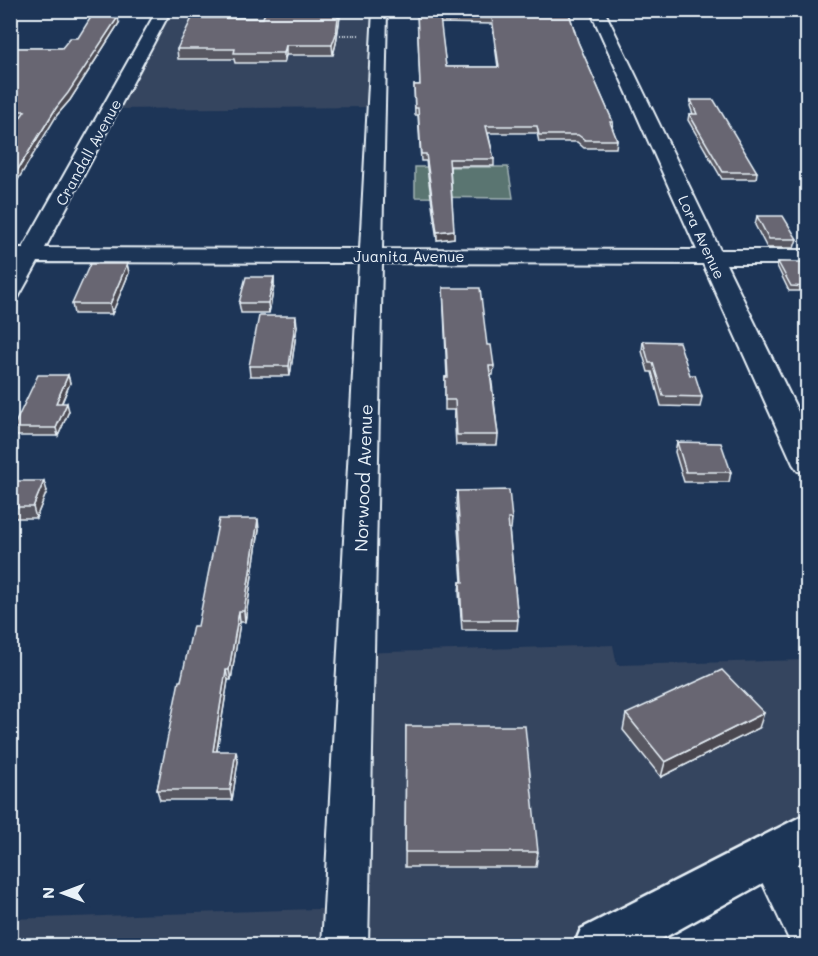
<svg xmlns="http://www.w3.org/2000/svg" width="818" height="956" font-family="Mali,sans-serif">
  <style>
    .built { fill: #34445f }
    .green { fill: #5a7471; stroke: #a1b2b4; stroke-width: 1.5 }
    .lines { fill: none; stroke-linecap: round; stroke-linejoin: round }
    .minor-casing { stroke: #e8f1f8; stroke-width: 4 }
    .secondary-casing { stroke: #e8f1f8; stroke-width: 5 }
    .path { stroke: #e8f1f8; stroke-width: 2; stroke-dasharray: 1 2; stroke-linecap: butt }
    .minor { fill: #1d3557; fill-rule: evenodd }
    .secondary { fill: #1d3557; fill-rule: evenodd }
    .wall { fill: #595862; stroke: #e8f1f8; stroke-width: 1.5; fill-rule: evenodd }
    .shaded-wall { fill: #494750; stroke: #e8f1f8; stroke-width: 1.5 }
    .building { fill: #686672; stroke: #e8f1f8; stroke-width: 1.5; fill-rule: evenodd }
    .labels { text-anchor: middle; dominant-baseline: central; stroke-width: 5; stroke-linejoin: round; paint-order: stroke }
    .far-street-label { font-size: 15px; fill: #e8f1f8; stroke: #1d3557 }
    .street-label { font-size: 18px; fill: #e8f1f8; stroke: #1d3557 }
  </style>
  <rect width="100%" height="100%" fill="#1d3557"/>
  <filter id="ink" filterUnits="userSpaceOnUse"><feTurbulence type="fractalNoise" baseFrequency=".0167" numOctaves="2"/><feDisplacementMap in="SourceGraphic" scale="12" xChannelSelector="R" yChannelSelector="G"/><feConvolveMatrix kernelMatrix="1 2 1 2 8 2 1 2 1" color-interpolation-filters="sRGB"/></filter>
  <g filter="url(#ink)">
    <g class="built">
      <path d="M164 11H380L376 107 111 109Z"/>
      <path d="M613 645 617 665 807 660V834L599 945 11 946 10 919 346 908 356 653Z"/>
    </g>
    <path class="green" d="M415 167H508L513 198 415 197Z"/>
    <g class="lines">
      <g class="minor-casing">
        <g id="minor">
          <path d="M157 10H171L45 248 360 249 373 10H387L382 249 697 250 590 10H604L720 250H808V264H726L808 432V473L798 471 793 464 703 264 382 263 368 946H322L359 263 38 262 18 298 10 300V271L16 262H10V248H23Z"/>
          <path d="M770 835 785 840 808 884V946H792L749 854 755 840Z"/>
        </g>
      </g>
      <g class="secondary-casing">
        <path id="secondary" d="M808 813V858L649 946H574L581 929Z"/>
      </g>
      <path class="path" d="M337 35H360"/>
      <use href="#minor" class="minor"/>
      <use href="#secondary" class="secondary"/>
    </g>
    <g class="wall">
      <path d="M266 10H341L336 43 333 55H286L284 63H235L234 59H178L177 49 263 18Z"/>
      <path d="M568 10 578 42 613 122 612 128 617 140 616 148H584L577 142H539L537 133H488L494 159V166H450L454 238 437 240 426 161H421L418 115H415L414 85H420L417 11ZM440 23 492 24 498 67H446Z"/>
      <path d="M119 23 70 100 57 115 10 118V48H62L78 38Z"/>
      <path d="M805 85H807V96L804 91Z"/>
      <path d="M691 100 757 172 756 179H722L688 120 689 114H693L690 106Z"/>
      <path d="M757 216 797 239 794 248H767L755 225Z"/>
      <path d="M778 262 807 264V291H789L777 266Z"/>
      <path d="M127 264 129 273 112 314H74L72 304Z"/>
      <path d="M274 277V286L269 313H241L239 303Z"/>
      <path d="M443 288 487 345 494 366 493 375H491L498 435 497 445H456L454 410H445V377H447Z"/>
      <path d="M297 326 290 376H250L249 366Z"/>
      <path d="M643 341 690 375 702 397 700 407 661 406 652 372H648L642 351Z"/>
      <path d="M68 375 70 383 62 403 69 411 58 436H15L13 428Z"/>
      <path d="M677 442 731 472 729 482H684L675 452Z"/>
      <path d="M10 481 47 491 36 518H10Z"/>
      <path d="M457 491 512 519 511 529H509L518 620 517 630H462L459 592 460 582H462L456 501Z"/>
      <path d="M259 529 245 622H240L231 680H228L217 751 238 761 232 800H160L157 790 181 681 198 626Z"/>
      <path d="M626 714 759 728 661 777 623 730Z"/>
      <path d="M406 726 538 852 536 867H405Z"/>
    </g>
    <g class="shaded-wall">
      <path d="M339 10H341L336 43 333 55 332 45Z"/>
      <path d="M118 17 119 23 70 100 57 115 10 193V182L56 108Z"/>
      <path d="M286 45V55L284 63V53Z"/>
      <path d="M454 230V238L437 240V232Z"/>
      <path d="M127 264 129 273 112 314 110 304Z"/>
      <path d="M274 277V286L269 313 268 303Z"/>
      <path d="M296 316 297 326 290 376 289 366Z"/>
      <path d="M68 375 70 383 58 411 56 403Z"/>
      <path d="M67 403 69 411 58 436 56 428Z"/>
      <path d="M44 481 47 491 36 518 33 507Z"/>
      <path d="M258 519 259 529 245 622 244 611Z"/>
      <path d="M239 611 240 622 231 680 229 670Z"/>
      <path d="M226 670 228 680 215 761 213 751Z"/>
      <path d="M764 713 759 728 661 777 665 762Z"/>
      <path d="M236 751 238 761 232 800 230 790Z"/>
    </g>
    <g class="building">
      <path d="M266 10H339L336 34 332 45H286L284 53H234L235 49H177L192 18H263Z"/>
      <path d="M568 10 578 42 613 122H610L617 140H585L578 135H539L537 126H486L494 159H449L454 230 437 232 426 154H421L418 108H415L414 85H420L417 11ZM440 17 492 18 499 67H446Z"/>
      <path d="M91 17H118L68 93 56 108 10 182V132L25 111H10V48H62L70 38H78Z"/>
      <path d="M691 100H714L757 172H723L689 114H697Z"/>
      <path d="M757 216H783L797 239H769Z"/>
      <path d="M778 262H806L807 264V287L791 286Z"/>
      <path d="M90 264H127L110 304H72Z"/>
      <path d="M246 277H274L268 303H239Z"/>
      <path d="M443 288H480L487 345H491L494 366H489L498 435H457L455 400H445V377H448Z"/>
      <path d="M259 316H296L289 366H249Z"/>
      <path d="M643 341 679 342 690 375H695L702 397 663 396 653 363H649Z"/>
      <path d="M38 375H68L56 403H67L56 428H13Z"/>
      <path d="M677 442 721 443 731 472H686Z"/>
      <path d="M10 481H44L33 507H10Z"/>
      <path d="M509 490 512 519H508L518 620H462L460 582H463L457 491Z"/>
      <path d="M219 519H258L244 611H239L229 670H226L213 751H236L230 790H157L179 681H181L193 626H198Z"/>
      <path d="M722 670 764 713 665 762 626 714Z"/>
      <path d="M406 726H525L538 852H405Z"/>
    </g>
  </g>
  <g class="labels">
    <g class="far-street-label">
      <text transform="translate(88 152) rotate(-61)">Crandall Avenue</text>
      <text transform="translate(702 237) rotate(65)">Lora Avenue</text>
      <text x="409" y="256">Juanita Avenue</text>
    </g>
    <g class="street-label">
      <text transform="translate(363 478) rotate(-88)">Norwood Avenue</text>
    </g>
  </g>
  <rect width="818" height="956" fill="none" stroke="#1d3557" stroke-width="36"/>
  <rect x="18" y="18" width="782" height="920" fill="none" stroke="#e8f1f8" stroke-width="2" filter="url(#ink)"/>
  <g transform="translate(63 893) rotate(270)" stroke="#1d3557" stroke-width="4.5" paint-order="stroke">
  <path d="M0-4.5L10 22L0 15L-10 22Z" fill="#e8f1f8"/>
  <text y="-9" font-size="16" font-weight="bold" text-anchor="middle" fill="#e8f1f8">N</text>
  </g>
</svg>
